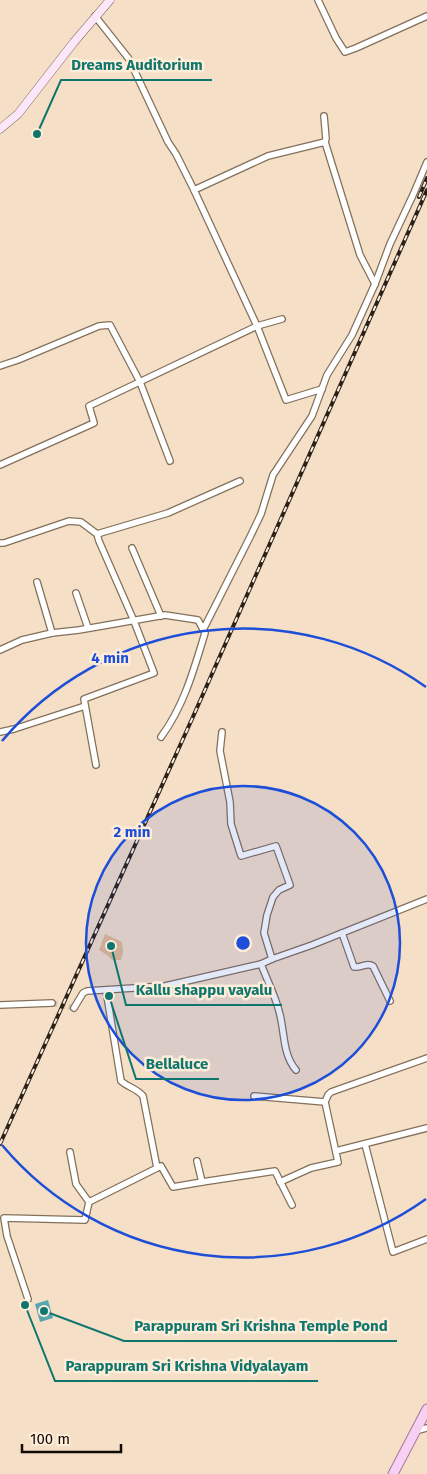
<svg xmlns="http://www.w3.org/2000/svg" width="427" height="1474" font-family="'Fira Sans',sans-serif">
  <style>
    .green { fill: #e4bc90 }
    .water { fill: #56a6b2 }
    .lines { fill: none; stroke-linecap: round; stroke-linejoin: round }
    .minor-tunnel { stroke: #d3bfaa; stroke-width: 5.5; stroke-dasharray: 5.5 3; stroke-linecap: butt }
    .minor-casing { stroke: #83705a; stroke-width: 8 }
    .secondary-casing { stroke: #83705a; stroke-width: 9 }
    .primary-casing { stroke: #a4769b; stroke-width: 11 }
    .minor { stroke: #fff; stroke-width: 5.5 }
    .secondary { stroke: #fbe7f9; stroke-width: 8 }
    .primary { stroke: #f8d0f4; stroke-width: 9 }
    .rail-casing { stroke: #2a2119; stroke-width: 4 }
    .rail { stroke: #ffedd9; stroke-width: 2; stroke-dasharray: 5.5; stroke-linecap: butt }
    .ring { fill: none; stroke: #1d4ed8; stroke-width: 2.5 }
    .centre { fill: #1d4ed8; stroke: #ffedd9; stroke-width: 2.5 }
    .ring-label { font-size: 15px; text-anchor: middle; font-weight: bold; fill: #1d4ed8; stroke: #ffedd9; stroke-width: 5; stroke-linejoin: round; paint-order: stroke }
    .leader { fill: none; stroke: #0f766e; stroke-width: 2 }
    .callout-dot { fill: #0f766e; stroke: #ffedd9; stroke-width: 2 }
    .callout-label { font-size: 15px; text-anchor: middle; font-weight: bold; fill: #0f766e; stroke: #ffedd9; stroke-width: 5; stroke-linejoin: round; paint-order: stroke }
  </style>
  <rect width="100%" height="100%" fill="#f5dfc7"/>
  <path class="green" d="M105 934 122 942 123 952 121 960H112L107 955 99 950Z"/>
  <path class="water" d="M48 1300 53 1318 40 1322 35 1304Z"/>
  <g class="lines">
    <path class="minor-tunnel" d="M52 1003 74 1008"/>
    <g class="minor-casing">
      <g id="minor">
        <path d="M318 0 336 38 345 52 356 48 427 16"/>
        <path d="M95 16 129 59 168 142 176 154 194 190 257 326 286 400 322 389"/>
        <path d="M324 116 326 139 325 142 360 255 375 284"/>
        <path d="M194 190 268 156 325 142"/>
        <path d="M0 366 18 360 99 326 110 325 140 382 170 461"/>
        <path d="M0 465 94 423 89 406 257 326 282 319"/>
        <path d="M97 534 168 513 240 481"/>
        <path d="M0 543H4L69 521 81 522 97 534 99 541 134 621 154 673 84 699 96 765"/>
        <path d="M132 548 161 616"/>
        <path d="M37 582 52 633"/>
        <path d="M76 593 88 628"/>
        <path d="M203 630 250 537 261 514 273 475 312 416 327 375 352 335 375 284 390 244 413 195 427 162"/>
        <path d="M0 650 22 640 52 633 79 630 165 615 198 620 205 633C194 669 184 706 161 737"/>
        <path d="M0 732 14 729 85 706"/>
        <path d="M342 933 354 967C361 968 367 962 373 966L390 1001"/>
        <path d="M272 959 312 945 427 899"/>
        <path d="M261 964C267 980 275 995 279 1011 285 1031 282 1054 296 1070"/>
        <path d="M106 990 121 1081C129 1088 136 1088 143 1096L157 1168"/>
        <path d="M0 1005 52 1003"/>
        <path d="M74 1008 83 993 87 991 165 986 261 964 272 959 264 933 267 915 273 897 279 890 290 885 276 846 241 856 231 824 230 802 220 751 222 732"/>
        <path d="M254 1096 325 1102 328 1095 331 1092 427 1058"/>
        <path d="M365 1144 393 1252 427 1239"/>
        <path d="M336 1151 427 1128"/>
        <path d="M197 1161 202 1182 275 1171 292 1205"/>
        <path d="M280 1182 311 1168 338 1162 325 1102"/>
        <path d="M89 1202 161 1166 173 1187 202 1182"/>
        <path d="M28 1299 7 1236 4 1218 85 1220 89 1202 76 1184 70 1152"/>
        <path d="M415 1431 427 1428"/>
      </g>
    </g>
    <g class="secondary-casing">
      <path id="secondary" d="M0 129 18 114 74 42 110 0"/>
    </g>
    <g class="primary-casing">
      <path id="primary" d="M393 1474 427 1409"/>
    </g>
    <use href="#minor" class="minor"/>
    <use href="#secondary" class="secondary"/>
    <use href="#primary" class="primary"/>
    <g class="rail-casing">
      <g id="rail">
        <path d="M419 197 427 178"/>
        <path d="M0 1144 192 719 427 190"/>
      </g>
    </g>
    <use href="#rail" class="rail"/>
  </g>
  <circle cx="243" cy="943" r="157" fill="#1d4ed8" fill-opacity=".12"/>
  <g class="ring">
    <circle cx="243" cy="943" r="157"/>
    <path d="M426 1199A315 315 0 0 1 2 1145M2 741A315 315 0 0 1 426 687"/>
  </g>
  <circle cx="243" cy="943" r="8" class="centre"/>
  <g class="ring-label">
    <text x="110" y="663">4 min</text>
    <text x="132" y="837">2 min</text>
  </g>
  <path class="leader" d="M37 134L61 80H212M111 946L126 1005H282M109 996L136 1079H219M44 1311L124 1341H397M25 1305L55 1381H318"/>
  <g class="callout-dot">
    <circle cx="37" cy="134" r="5"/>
    <circle cx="111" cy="946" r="5"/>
    <circle cx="109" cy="996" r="5"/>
    <circle cx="44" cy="1311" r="5"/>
    <circle cx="25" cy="1305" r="5"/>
  </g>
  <g class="callout-label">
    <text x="137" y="70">Dreams Auditorium</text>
    <text x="204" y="995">Kallu shappu vayalu</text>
    <text x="177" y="1069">Bellaluce</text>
    <text x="261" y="1331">Parappuram Sri Krishna Temple Pond</text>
    <text x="187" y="1371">Parappuram Sri Krishna Vidyalayam</text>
  </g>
  <path d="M22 1444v8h99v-8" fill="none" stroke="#120a04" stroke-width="2.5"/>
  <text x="30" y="1444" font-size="15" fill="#120a04" stroke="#ffedd9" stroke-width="4" paint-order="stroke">100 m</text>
</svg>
